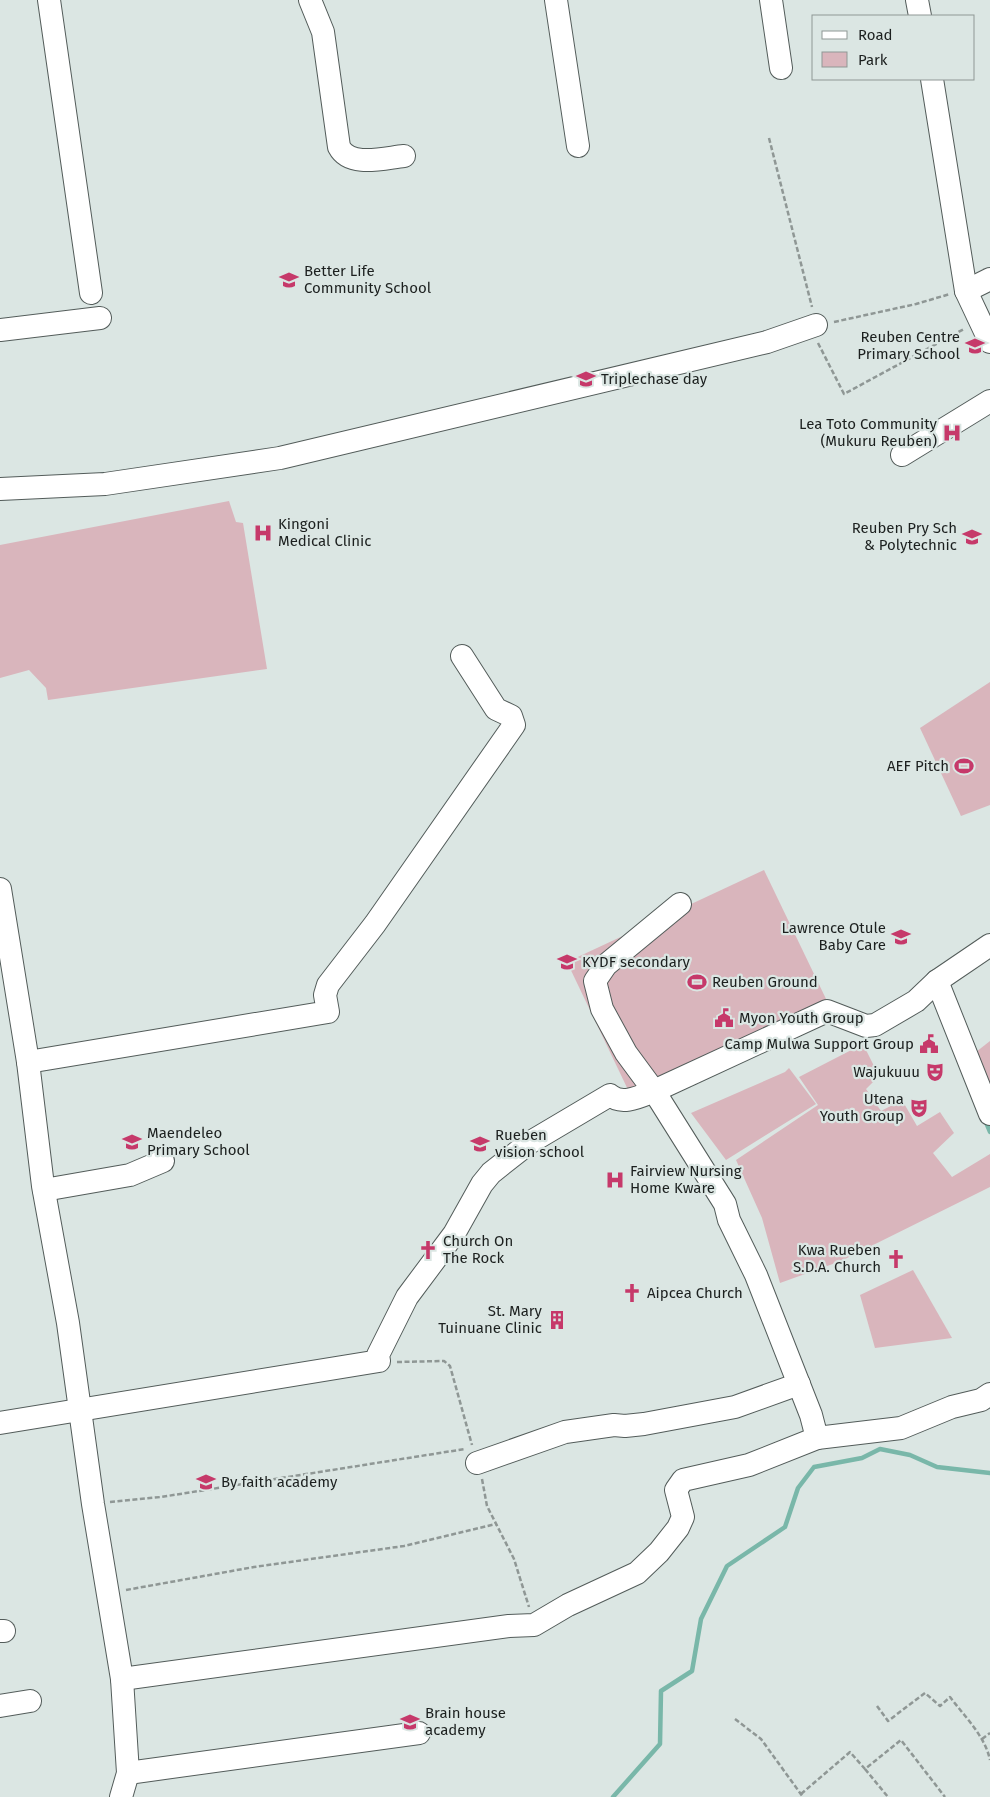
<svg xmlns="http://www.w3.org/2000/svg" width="990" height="1797" font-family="'Fira Sans',sans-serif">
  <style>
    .green { fill: #d9b5bc }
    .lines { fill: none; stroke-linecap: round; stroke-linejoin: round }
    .stream { stroke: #79b7a9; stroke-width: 4.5 }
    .minor-casing { stroke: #535c5a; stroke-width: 24 }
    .path { stroke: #8f9795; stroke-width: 2.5; stroke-dasharray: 5 2.5; stroke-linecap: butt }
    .minor { stroke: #fff; stroke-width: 22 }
    .labels { text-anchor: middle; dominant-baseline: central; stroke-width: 4.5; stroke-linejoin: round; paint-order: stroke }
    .poi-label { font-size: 15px; fill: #1c201f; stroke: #dbe6e3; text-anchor: start }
  </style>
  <rect width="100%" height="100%" fill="#dbe6e3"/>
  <g class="green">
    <path d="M229 501 236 522 243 523 267 669 48 700 46 688 29 670 0 678V545Z"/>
    <path d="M990 682V805L961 816 920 728Z"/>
    <path d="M764 870 827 1001 631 1096 567 962Z"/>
    <path d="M990 1041V1084L976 1052Z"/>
    <path d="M863 1044 879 1076 866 1089 881 1111 902 1100 917 1126 940 1112 954 1133 933 1153 952 1177 990 1154V1187L841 1261 780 1283 762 1218 736 1160 818 1105 799 1077Z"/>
    <path d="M789 1068 816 1104 726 1160 691 1113 785 1072Z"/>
    <path d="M913 1270 952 1338 875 1348 860 1295Z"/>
  </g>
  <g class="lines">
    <g class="stream">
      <path d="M985 1120 990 1132"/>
      <path d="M613 1797 660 1744 661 1691 692 1671 701 1619 727 1566 785 1527 798 1488 814 1467 862 1458 880 1449 910 1455 937 1467 990 1473"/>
    </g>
    <g class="minor-casing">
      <g id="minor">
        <path d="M49 0 91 293"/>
        <path d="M310 0 323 32 339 147C350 168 384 158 404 156"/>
        <path d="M556 0 578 146"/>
        <path d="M771 0 781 68"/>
        <path d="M917 0 920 16"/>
        <path d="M932 79 966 291 990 342"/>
        <path d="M966 291 990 279"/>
        <path d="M0 330 100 318"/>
        <path d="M902 455 990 401"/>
        <path d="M0 489 105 484 280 458 767 342 816 325"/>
        <path d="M0 889 28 1062 43 1186 68 1323 93 1504 122 1679 128 1773 121 1797"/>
        <path d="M680 904 606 965 595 981 602 1009 626 1053 654 1091 725 1204 729 1220 756 1275 811 1415 817 1438 901 1428 952 1407 981 1400 990 1394"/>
        <path d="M937 981 990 1114"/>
        <path d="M28 1062 328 1012 325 995 328 985 375 924 514 725 511 716 496 709 462 656"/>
        <path d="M44 1190 130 1175 163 1161"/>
        <path d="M0 1423 379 1361 378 1355 407 1297 454 1234 482 1184 491 1173 529 1143 610 1095C622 1106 641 1096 654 1091L827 1011 866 1026 875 1025 916 1001 937 981 990 945"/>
        <path d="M477 1463 565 1432 614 1425 625 1426 644 1424 735 1407 799 1384"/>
        <path d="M0 1631H4"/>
        <path d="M122 1679 509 1626 534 1625 568 1605 637 1573 659 1552 678 1528 683 1517 676 1490 683 1480 749 1465 817 1438"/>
        <path d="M0 1706 30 1701"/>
        <path d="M128 1773 419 1733"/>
      </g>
    </g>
    <g class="path">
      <path d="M769 138 812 307"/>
      <path d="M834 322 916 304 950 294"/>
      <path d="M818 343 844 394 964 329"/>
      <path d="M397 1362 444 1361 450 1366 472 1445"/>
      <path d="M482 1479 487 1506 514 1559 529 1607"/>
      <path d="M110 1502 161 1497 465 1449"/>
      <path d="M126 1590 254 1567 404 1546 496 1524"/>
      <path d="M877 1706 888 1721 925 1693 940 1706 950 1697C965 1717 985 1736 990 1760"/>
      <path d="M735 1719 761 1739 803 1797"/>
      <path d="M982 1739 990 1733"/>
      <path d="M865 1769 888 1797"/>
      <path d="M801 1794 850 1752 865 1769 901 1740 945 1797"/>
    </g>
    <use href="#minor" class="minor"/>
  </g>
  <defs>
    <g id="school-bare" transform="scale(1.5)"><path d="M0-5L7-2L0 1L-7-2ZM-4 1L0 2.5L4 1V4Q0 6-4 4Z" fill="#c6396a" stroke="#dbe6e3" stroke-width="2.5" paint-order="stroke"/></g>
    <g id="hospital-bare" transform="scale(1.5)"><path d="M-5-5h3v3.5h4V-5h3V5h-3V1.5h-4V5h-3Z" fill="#c6396a" stroke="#dbe6e3" stroke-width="2.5" paint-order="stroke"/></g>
    <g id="stadium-bare" transform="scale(1.5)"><path d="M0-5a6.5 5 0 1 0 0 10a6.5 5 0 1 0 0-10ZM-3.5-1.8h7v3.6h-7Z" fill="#c6396a" stroke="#dbe6e3" stroke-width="2.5" paint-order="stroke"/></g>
    <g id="civic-bare" transform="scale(1.5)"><path d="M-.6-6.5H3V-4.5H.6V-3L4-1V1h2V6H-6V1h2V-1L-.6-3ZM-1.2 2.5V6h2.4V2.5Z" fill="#c6396a" stroke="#dbe6e3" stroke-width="2.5" paint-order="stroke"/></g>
    <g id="theatre-bare" transform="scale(1.5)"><path d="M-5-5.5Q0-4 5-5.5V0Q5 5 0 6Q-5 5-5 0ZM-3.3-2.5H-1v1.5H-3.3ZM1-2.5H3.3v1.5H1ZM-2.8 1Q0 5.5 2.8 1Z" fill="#c6396a" stroke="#dbe6e3" stroke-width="2.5" paint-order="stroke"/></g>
    <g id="church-bare" transform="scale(1.5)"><path d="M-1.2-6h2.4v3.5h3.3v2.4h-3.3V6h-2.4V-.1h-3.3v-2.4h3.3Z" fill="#c6396a" stroke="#dbe6e3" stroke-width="2.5" paint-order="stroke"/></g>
    <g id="building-bare" transform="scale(1.5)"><path d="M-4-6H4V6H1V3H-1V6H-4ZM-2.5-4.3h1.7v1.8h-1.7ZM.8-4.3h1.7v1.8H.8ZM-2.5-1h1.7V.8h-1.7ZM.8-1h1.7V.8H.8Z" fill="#c6396a" stroke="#dbe6e3" stroke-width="2.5" paint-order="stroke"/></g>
  </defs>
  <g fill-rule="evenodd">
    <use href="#school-bare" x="289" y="280"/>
    <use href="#school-bare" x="975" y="346"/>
    <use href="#school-bare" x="586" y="379"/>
    <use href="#hospital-bare" x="952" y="433"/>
    <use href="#hospital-bare" x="263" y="533"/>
    <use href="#school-bare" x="972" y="537"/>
    <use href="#stadium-bare" x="964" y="766"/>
    <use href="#school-bare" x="901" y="937"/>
    <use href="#school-bare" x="567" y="962"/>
    <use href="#stadium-bare" x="697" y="982"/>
    <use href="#civic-bare" x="724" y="1018"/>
    <use href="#civic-bare" x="929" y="1044"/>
    <use href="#theatre-bare" x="935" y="1072"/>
    <use href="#theatre-bare" x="919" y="1108"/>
    <use href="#school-bare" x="132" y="1142"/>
    <use href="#school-bare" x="480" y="1144"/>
    <use href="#hospital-bare" x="615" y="1180"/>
    <use href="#church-bare" x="428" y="1250"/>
    <use href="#church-bare" x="896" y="1259"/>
    <use href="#church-bare" x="632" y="1293"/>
    <use href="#building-bare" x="557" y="1320"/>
    <use href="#school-bare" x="206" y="1482"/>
    <use href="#school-bare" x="410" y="1722"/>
  </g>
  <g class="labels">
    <g class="poi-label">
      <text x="304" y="271">Better Life<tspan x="304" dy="17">Community School</tspan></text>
      <text x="960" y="337" text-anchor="end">Reuben Centre<tspan x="960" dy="17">Primary School</tspan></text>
      <text x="601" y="379">Triplechase day</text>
      <text x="937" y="424" text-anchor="end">Lea Toto Community<tspan x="937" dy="17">(Mukuru Reuben)</tspan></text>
      <text x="278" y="524">Kingoni<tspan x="278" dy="17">Medical Clinic</tspan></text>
      <text x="957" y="528" text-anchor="end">Reuben Pry Sch<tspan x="957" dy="17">&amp; Polytechnic</tspan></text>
      <text x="949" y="766" text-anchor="end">AEF Pitch</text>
      <text x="886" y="928" text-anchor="end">Lawrence Otule<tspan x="886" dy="17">Baby Care</tspan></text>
      <text x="582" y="962">KYDF secondary</text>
      <text x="712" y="982">Reuben Ground</text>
      <text x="739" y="1018">Myon Youth Group</text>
      <text x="914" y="1044" text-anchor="end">Camp Mulwa Support Group</text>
      <text x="920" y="1072" text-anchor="end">Wajukuuu</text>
      <text x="904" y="1099" text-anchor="end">Utena<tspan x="904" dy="17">Youth Group</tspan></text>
      <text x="147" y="1133">Maendeleo<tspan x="147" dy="17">Primary School</tspan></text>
      <text x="495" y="1135">Rueben<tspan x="495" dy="17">vision school</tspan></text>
      <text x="630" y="1171">Fairview Nursing<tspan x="630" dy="17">Home Kware</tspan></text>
      <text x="443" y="1241">Church On<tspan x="443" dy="17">The Rock</tspan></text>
      <text x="881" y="1250" text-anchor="end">Kwa Rueben<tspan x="881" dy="17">S.D.A. Church</tspan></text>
      <text x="647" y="1293">Aipcea Church</text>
      <text x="542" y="1311" text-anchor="end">St. Mary<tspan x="542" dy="17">Tuinuane Clinic</tspan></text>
      <text x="221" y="1482">By faith academy</text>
      <text x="425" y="1713">Brain house<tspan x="425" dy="17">academy</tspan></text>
    </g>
  </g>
  <rect x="812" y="15" width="162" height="65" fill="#dbe6e3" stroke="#8f9795"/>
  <rect x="822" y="31" width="25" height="8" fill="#ffffff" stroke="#8f9795"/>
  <text x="858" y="40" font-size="15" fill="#1c201f">Road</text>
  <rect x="822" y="52" width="25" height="15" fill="#d9b5bc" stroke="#8f9795"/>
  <text x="858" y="65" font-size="15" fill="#1c201f">Park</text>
</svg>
